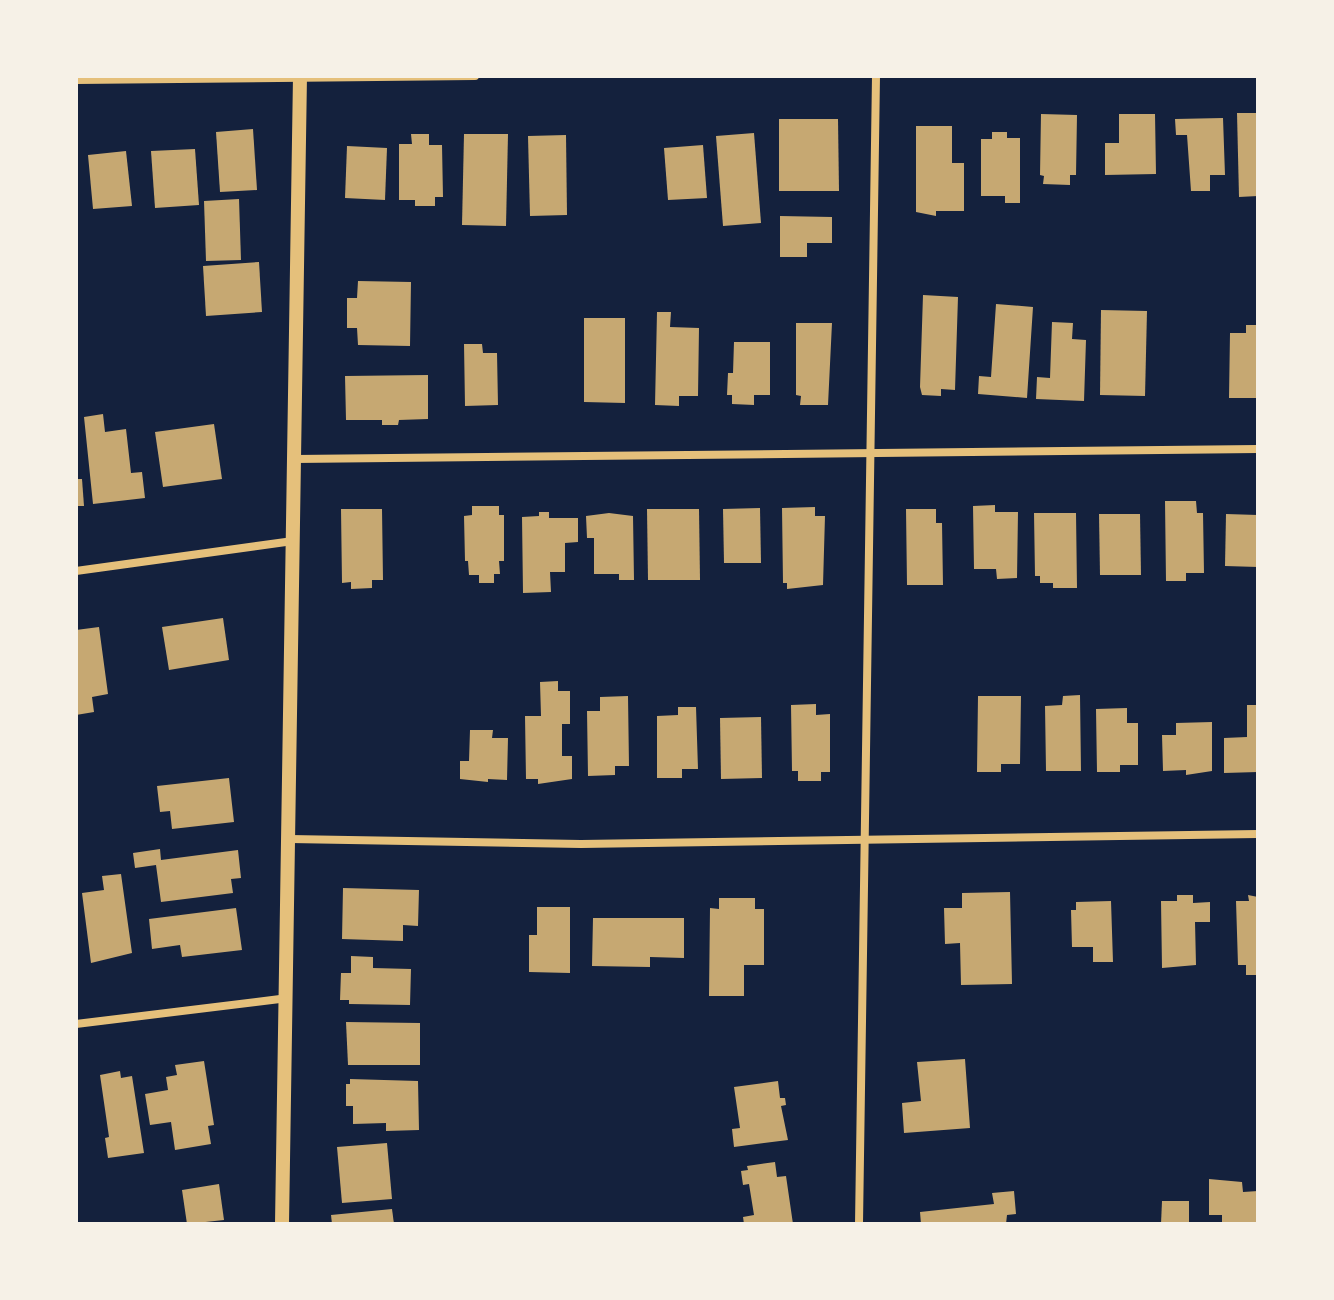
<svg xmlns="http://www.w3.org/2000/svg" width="1334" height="1300" font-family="Manrope,sans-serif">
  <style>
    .building { fill: #c6a872 }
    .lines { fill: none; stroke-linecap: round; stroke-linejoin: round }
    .minor { stroke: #e5c07b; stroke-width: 8 }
    .tertiary { stroke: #e5c07b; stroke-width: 14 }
  </style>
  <rect width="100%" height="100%" fill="#14213d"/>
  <g class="building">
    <path d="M1237 113H1258V196L1239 197Z"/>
    <path d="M1041 114 1077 115 1076 175H1070V185L1043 184 1044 176 1040 175Z"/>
    <path d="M1119 114H1155L1156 174 1105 175V143H1119Z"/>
    <path d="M1223 118 1225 175H1210V191H1191L1187 135H1176L1175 119Z"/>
    <path d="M779 119H838L839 191H779Z"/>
    <path d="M916 126H952V163H964V211H936V216L916 212Z"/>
    <path d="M253 129 257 190 220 192 216 132Z"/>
    <path d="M992 132H1007V138H1020V203H1005V196H981V139H992Z"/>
    <path d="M754 133 761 223 723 226 716 136Z"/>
    <path d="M411 134H429V145H442L443 197H435V206H415V200H399V144H412Z"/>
    <path d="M464 134H508L506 226 462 225Z"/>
    <path d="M566 135 567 215 530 216 528 136Z"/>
    <path d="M703 145 707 198 668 200 664 148Z"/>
    <path d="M347 146 387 148 385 200 345 198Z"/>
    <path d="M195 149 199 205 155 208 151 151Z"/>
    <path d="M126 151 132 206 93 209 88 155Z"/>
    <path d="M239 199 241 260 206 261 204 201Z"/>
    <path d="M780 216 832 217V243H807V257H780Z"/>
    <path d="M259 262 262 312 206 316 203 266Z"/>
    <path d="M358 281 411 282 410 346 358 345 357 328H347V298H357Z"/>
    <path d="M923 295 958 297 955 390 941 389V396L922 395 920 387Z"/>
    <path d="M996 304 1033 307 1027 398 978 394 979 376 991 377Z"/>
    <path d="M1101 310 1147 311 1145 396 1100 395Z"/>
    <path d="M657 312H671L670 327 699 328 698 396H679V406L655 405Z"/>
    <path d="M584 318H625V403L584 402Z"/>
    <path d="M1052 322 1073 323 1072 339 1086 340 1084 401 1036 399 1037 377 1050 378Z"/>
    <path d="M796 323H832L828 405H800L801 396 796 395Z"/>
    <path d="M1246 325H1258V398H1229L1230 333H1246Z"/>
    <path d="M734 342H770V395H754V405L732 404V395H727L728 373H733Z"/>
    <path d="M464 344H482L483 353H497L498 405 465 406Z"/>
    <path d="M428 375V419L399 420 398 425H382V420H346L345 376Z"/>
    <path d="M103 414 105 432 126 429 131 473 142 472 145 498 93 504 84 417Z"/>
    <path d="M214 424 222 479 163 487 155 432Z"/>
    <path d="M76 479H82L84 506H76Z"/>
    <path d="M1165 501H1196L1197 513H1203L1204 573H1186V581H1166Z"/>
    <path d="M995 505V512H1018L1017 578 997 579 996 569H974L973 506Z"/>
    <path d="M472 506H499V515H504V561H499L500 574H494V583H479V575H469L468 561H465L464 516 472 515Z"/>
    <path d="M815 507V516H825L823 585 787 589V583H783L782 508Z"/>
    <path d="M760 508 761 563H724L723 509Z"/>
    <path d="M341 509H382L383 580H372V588L351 589V582L342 583Z"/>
    <path d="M647 509H699L700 580H648Z"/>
    <path d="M906 509H936V523H942L943 585H907Z"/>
    <path d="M539 512H549V518H578V542L565 543V572H550L551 592 523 593 522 517 539 516Z"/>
    <path d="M609 513 633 516 634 580H619V574H594V538H587L586 516Z"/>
    <path d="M1034 513H1076L1077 588H1053V583H1040V576H1035Z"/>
    <path d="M1099 514H1140L1141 575H1100Z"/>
    <path d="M1226 514 1258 515V567L1225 566Z"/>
    <path d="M223 618 229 660 169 670 162 627Z"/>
    <path d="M99 627 108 694 92 697 94 712 76 715V630Z"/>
    <path d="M558 681V691H570V724H562V756H572V779L538 784V779H526L525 716H541L540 682Z"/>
    <path d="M1080 695 1081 771H1046L1045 706 1062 705 1063 696Z"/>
    <path d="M628 696 629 766H615V775L588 776 587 711H600V697Z"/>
    <path d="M978 696H1021L1020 764H1001V772H977Z"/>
    <path d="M816 704V715L830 714V772H821V781H798V771H792L791 705Z"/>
    <path d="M1247 705H1258V772L1224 773V738L1247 737Z"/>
    <path d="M678 707H696L698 769H682V778H657V716L678 715Z"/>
    <path d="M1127 708V723H1138V765H1120V772H1097L1096 709Z"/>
    <path d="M761 717 762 778 721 779 720 718Z"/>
    <path d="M1212 722V771L1186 775V770L1163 771 1162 735H1176V723Z"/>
    <path d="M470 730H493L492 738H508L507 780 488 779V782L460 779V761H469Z"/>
    <path d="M229 778 234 822 172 829 170 811 160 812 157 786Z"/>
    <path d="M160 849 161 860 238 850 241 878 231 879 233 893 161 902 156 865 135 868 133 853Z"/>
    <path d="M121 874 132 953 91 963 82 893 104 890 102 876Z"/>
    <path d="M343 888 419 890 418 926 403 925V941L342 939Z"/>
    <path d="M1010 892 1012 984 961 985 960 943 945 944 944 908H962V893Z"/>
    <path d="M1177 895H1193V903L1210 902V922H1195L1196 965 1162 968 1161 901H1177Z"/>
    <path d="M1248 895 1258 897V975H1246V965H1238L1236 901H1249Z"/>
    <path d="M719 898H755V909H764V965H744V996H709L710 908 719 909Z"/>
    <path d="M1111 901 1113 962H1093V947H1072L1071 910H1076V902Z"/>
    <path d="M537 907H570V973L529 972V935H537Z"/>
    <path d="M236 908 242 950 182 957 180 945 152 949 149 919Z"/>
    <path d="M593 918H684V958L650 957V967L592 966Z"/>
    <path d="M351 956 373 957V968L411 969 410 1005 349 1004V1000H340L341 973H351Z"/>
    <path d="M346 1022 420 1023V1065H348Z"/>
    <path d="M965 1059 970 1128 904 1133 902 1103 921 1101 917 1062Z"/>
    <path d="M204 1061 214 1125 208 1126 211 1144 175 1150 171 1122 150 1125 145 1094 168 1090 166 1077 177 1075 175 1065Z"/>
    <path d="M120 1071 121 1078 132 1076 144 1153 108 1158 105 1138 109 1137 100 1075Z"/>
    <path d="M350 1079 418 1081 419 1130 386 1131V1123L353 1124V1106H346V1084H350Z"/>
    <path d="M778 1081 780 1098H785L786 1105 781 1106 788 1140 734 1147 732 1129 740 1128 734 1087Z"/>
    <path d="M387 1143 392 1199 342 1203 337 1147Z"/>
    <path d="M775 1162 777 1177 786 1176 793 1224H744L743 1217 754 1215 749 1184 743 1185 741 1171 748 1170 747 1166Z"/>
    <path d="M1209 1179 1242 1182 1243 1192 1258 1191V1224H1222V1215H1209Z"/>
    <path d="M219 1184 224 1220 187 1224 182 1190Z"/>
    <path d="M1014 1191 1016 1214 1007 1215 1006 1224H921L920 1212 994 1204 992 1193Z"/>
    <path d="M1162 1201H1189V1224H1161Z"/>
    <path d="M392 1209 394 1224H332L331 1215Z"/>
  </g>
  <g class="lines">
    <g class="minor">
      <path d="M76 80 475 76"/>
      <path d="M295 459 1258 449"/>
      <path d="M76 571 293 541"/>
      <path d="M290 839 581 844 1258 834"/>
      <path d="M76 1024 288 998"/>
      <path d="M859 1224 876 76"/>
    </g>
    <path class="tertiary" d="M282 1224 300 76"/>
  </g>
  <rect width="1334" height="1300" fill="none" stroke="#f6f1e7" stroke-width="156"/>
</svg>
